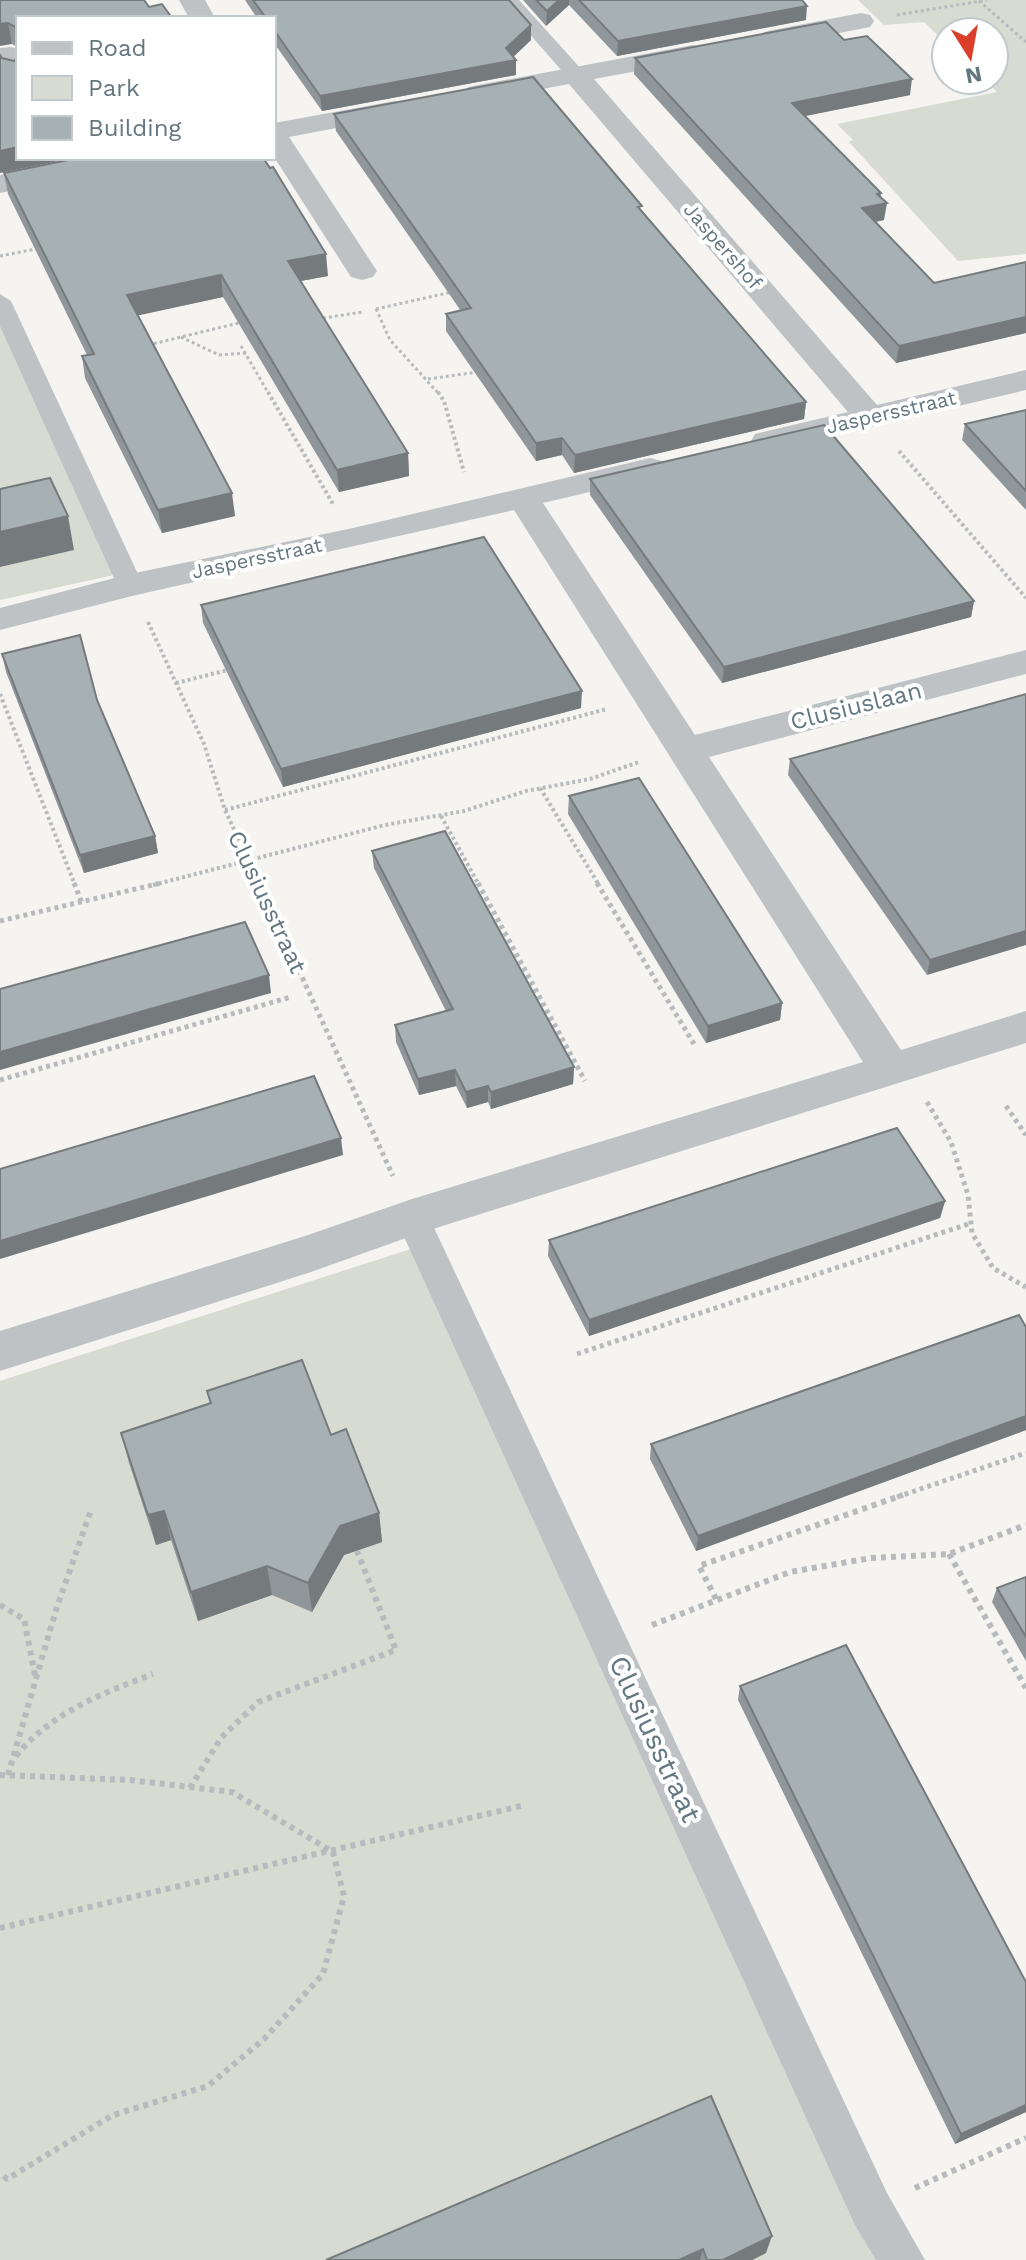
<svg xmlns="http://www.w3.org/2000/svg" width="1026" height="2260" font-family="'Work Sans',sans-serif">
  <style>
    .green { fill: #d7dbd2 }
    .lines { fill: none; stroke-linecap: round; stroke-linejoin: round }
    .path-far3 { stroke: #b8bbbd; stroke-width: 3; stroke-dasharray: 3 3; stroke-linecap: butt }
    .path-far2 { stroke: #b8bbbd; stroke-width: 4; stroke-dasharray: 3 3; stroke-linecap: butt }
    .path-far1 { stroke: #b8bbbd; stroke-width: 5; stroke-dasharray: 4 4; stroke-linecap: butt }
    .path { stroke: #b8bbbd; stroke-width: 6; stroke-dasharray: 5 5; stroke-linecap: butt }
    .lane { fill: #bec2c5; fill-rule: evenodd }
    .street { fill: #bec2c5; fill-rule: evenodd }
    .wall { fill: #90979a }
    .shaded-wall { fill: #757b7d }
    .building { fill: #a7b0b3; stroke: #757b7d; stroke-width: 2 }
    .labels { text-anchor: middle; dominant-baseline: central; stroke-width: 8; stroke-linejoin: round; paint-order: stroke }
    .far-street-label { font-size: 20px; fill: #647781; stroke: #fff }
    .street-label { font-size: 24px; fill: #647781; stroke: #fff }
    .near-street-label { font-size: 28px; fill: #647781; stroke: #fff }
  </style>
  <rect width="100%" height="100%" fill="#f5f4f1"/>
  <g class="green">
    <path d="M858 0H1026V254L958 261 849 142 853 140 837 124 997 92 985 80H994V32H946V43L924 22 884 25Z"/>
    <path d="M0 312 123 573 0 600Z"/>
    <path d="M414 1248 894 2260H0V1381Z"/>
  </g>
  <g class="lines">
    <g class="path-far3">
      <path d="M979 1 1026 42"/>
      <path d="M897 15 987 0"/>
      <path d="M0 256 41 248"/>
      <path d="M376 309 452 292"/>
      <path d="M376 309 390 340 439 394"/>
      <path d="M317 319 363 312"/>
      <path d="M181 337 219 355 246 353"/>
      <path d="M148 345 243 322"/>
      <path d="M241 346 269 394"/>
      <path d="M428 379 478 372"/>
    </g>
    <g class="path-far2">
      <path d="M268 392 333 504"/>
      <path d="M438 392 444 401 464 472"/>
      <path d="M899 451 1026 598"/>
      <path d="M148 622 204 744 225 810 260 885"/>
      <path d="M176 683 232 669"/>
      <path d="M0 694 75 885"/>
      <path d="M540 788 599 885"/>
      <path d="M225 810 607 709"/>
      <path d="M441 816 479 885"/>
      <path d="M153 885 385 825 464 811 526 791 590 779 639 762"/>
    </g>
    <g class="path-far1">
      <path d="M74 883 82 903"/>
      <path d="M259 883 393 1176"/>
      <path d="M478 883 585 1081"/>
      <path d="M597 883 694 1044"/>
      <path d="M0 921 161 883"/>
      <path d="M0 1080 291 997"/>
      <path d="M927 1102 951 1142 968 1195 972 1233 993 1268 1026 1287"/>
      <path d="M1006 1106 1026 1135"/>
      <path d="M577 1354 971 1223"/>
      <path d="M897 1497 1026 1453"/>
    </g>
    <g class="path">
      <path d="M949 1554 1026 1688"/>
      <path d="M716 1599 699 1566 903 1495"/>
      <path d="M0 1605 24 1619 36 1680"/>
      <path d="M652 1625 790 1572 871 1558 949 1554 1026 1525"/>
      <path d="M16 1756C52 1712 101 1694 153 1674"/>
      <path d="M0 1775 130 1780 232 1792 333 1852 344 1896 323 1974 264 2039 208 2086 113 2115 7 2179 0 2173"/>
      <path d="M8 1775 56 1610 91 1510"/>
      <path d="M190 1788 221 1738 258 1702 396 1650 357 1551"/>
      <path d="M0 1928 521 1806"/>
      <path d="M915 2188 1026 2138"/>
    </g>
    <g class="lane">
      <path d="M500 0H519L583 71 586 75 583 79H569Z"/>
      <path d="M0 294 11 301 143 585 139 591H121L117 585 0 326Z"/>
      <path d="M412 1204 424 1208 429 1217 887 2193 925 2260H876L855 2225 395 1217 400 1208Z"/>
    </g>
    <g class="street">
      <path d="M179 0H205L215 18H189Z"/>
      <path d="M861 13 870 15 874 21 870 27 773 46 764 44 760 38 764 32 773 30Z"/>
      <path d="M693 45 702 47 706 53 702 59 594 79 877 405 1026 370V390L767 451 755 448 751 441 755 434 848 412 569 84 478 101 468 99 464 93 468 87 478 85Z"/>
      <path d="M11 47 18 49V79L8 77 0 64V48Z"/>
      <path d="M395 101 405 103 409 109 405 115 289 137 377 271 373 277 362 280 351 277 274 157V123Z"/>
      <path d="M89 158H146L142 164 132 166 0 193V175Z"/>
      <path d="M650 458 662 461 667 468 662 475 543 503 695 735 1026 650V674L709 757 901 1050 1026 1011V1043L420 1233 311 1272 0 1371V1331L305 1236 412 1199 863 1062 514 510 132 596 0 630V608L130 574 353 528Z"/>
    </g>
  </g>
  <g class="wall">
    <path d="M0 0H144L18 158 2 58 14 61 17 58V47L12 44Z"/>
    <path d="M245 0H509L531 25V40L514 56 516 75 322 111 274 43V18H257Z"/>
    <path d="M523 0H802L806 20 617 56 569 5 546 26Z"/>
    <path d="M844 40 910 95 805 116 881 197 884 220 875 222 934 283 1026 262V333L896 363 634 74 635 58Z"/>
    <path d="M334 114 642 211 806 402 804 419 574 473 562 455 536 461 446 331V314L461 311 336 131Z"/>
    <path d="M4 173 328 276 300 281 408 453 409 476 339 492 223 297 138 315 235 516 162 533 85 378 82 356 87 355 8 194Z"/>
    <path d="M1026 410V510L962 440 965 424Z"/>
    <path d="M590 479 974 601 971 617 722 683 590 495Z"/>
    <path d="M201 605 581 708 283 787 203 623Z"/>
    <path d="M2 654 97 700 155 836 158 853 84 873 6 672Z"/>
    <path d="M1026 694 927 975 788 775 790 759Z"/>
    <path d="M569 796 782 1003 780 1020 706 1043 568 814Z"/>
    <path d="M372 851 574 1067 573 1084 491 1109 488 1102 467 1108 456 1086 419 1095 396 1042 395 1025 446 1011 374 868Z"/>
    <path d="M945 1201 940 1218 589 1336 548 1256 549 1240Z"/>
    <path d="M1026 1327V1430L696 1551 650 1459 651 1444Z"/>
    <path d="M207 1391 331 1435 379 1513 382 1542 344 1555 312 1612 272 1595 198 1621 171 1540 156 1545 129 1463 121 1433 210 1404Z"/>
    <path d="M1026 1577V1661L992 1602 997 1588Z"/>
    <path d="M740 1686 1026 2112 955 2144 738 1700Z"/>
    <path d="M711 2096 766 2253 752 2260H326Z"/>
  </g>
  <g class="shaded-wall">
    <path d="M559 0H569V5L546 26 547 11Z"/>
    <path d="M807 6 806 20 617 56 618 41Z"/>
    <path d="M8 23 12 44 0 46V24Z"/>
    <path d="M531 25V40L509 61 516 60V75L322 111 320 96 506 48Z"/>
    <path d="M912 79 910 95 790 119 792 103Z"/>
    <path d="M18 147V158H74L0 173V151Z"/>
    <path d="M881 193 879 205 887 203 884 220 860 225 862 208 877 194Z"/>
    <path d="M326 254 328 276 290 283 288 261Z"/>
    <path d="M221 275 223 297 131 317 127 295Z"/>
    <path d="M1026 317V333L896 363 899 346Z"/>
    <path d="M806 402 804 419 574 473 575 455Z"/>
    <path d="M562 438V455L536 461V443Z"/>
    <path d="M408 453 409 476 339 492 337 470Z"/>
    <path d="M232 493 235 516 162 533 158 510Z"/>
    <path d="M68 516 74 550 0 567V532Z"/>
    <path d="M974 601 971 617 722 683 724 667Z"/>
    <path d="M582 691 581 708 283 787 281 769Z"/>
    <path d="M155 836 158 853 84 873 80 855Z"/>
    <path d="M1026 931V945L927 975 930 960Z"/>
    <path d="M269 975 271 993 0 1070V1052Z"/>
    <path d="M782 1003 780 1020 706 1043 708 1026Z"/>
    <path d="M574 1067 573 1084 491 1109V1092Z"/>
    <path d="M455 1070 456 1086 419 1095 418 1079Z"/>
    <path d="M488 1086V1102L467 1108 466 1092Z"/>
    <path d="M341 1138 343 1155 0 1259V1241Z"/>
    <path d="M945 1201 940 1218 589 1336V1320Z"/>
    <path d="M1026 1416V1430L696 1551 698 1536Z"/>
    <path d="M164 1511 171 1540 156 1545 148 1515Z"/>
    <path d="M379 1513 382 1542 344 1555 312 1612 308 1583 340 1526Z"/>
    <path d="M267 1566 272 1595 198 1621 191 1592Z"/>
    <path d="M1026 2105V2112L955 2144 961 2134Z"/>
    <path d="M772 2236 766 2253 752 2260H723Z"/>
    <path d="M703 2249 700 2260H679Z"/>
  </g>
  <g class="building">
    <path d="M0 0H144L149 7 162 4 172 18H18V147L0 151V55L2 58 14 61 17 58V28L8 23 0 24Z"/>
    <path d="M253 0H509L531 25 506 48 516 60 320 96 274 30V18H266Z"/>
    <path d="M536 0H559L547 11Z"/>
    <path d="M579 0H802L807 6 618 41Z"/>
    <path d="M826 22 844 40 867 36 912 79 792 103 881 193 877 194 887 203 862 208 934 283 1026 262V317L899 346 635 58Z"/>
    <path d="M533 77 642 206 638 207 806 402 575 455 562 438 536 443 446 314 471 308 334 114Z"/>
    <path d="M78 158H263L270 168 273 167 326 254 288 261 408 453 337 470 221 275 127 295 232 493 158 510 82 356 94 354 4 173Z"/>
    <path d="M1026 410V491L965 424Z"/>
    <path d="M824 425 974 601 724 667 590 479Z"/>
    <path d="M50 478 68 516 0 532V489Z"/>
    <path d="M484 537 582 691 281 769 201 605Z"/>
    <path d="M80 635 97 700 155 836 80 855 2 654Z"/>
    <path d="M1026 694V931L930 960 790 759Z"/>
    <path d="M639 778 782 1003 708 1026 569 796Z"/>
    <path d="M445 831 574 1067 491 1092 488 1086 466 1092 455 1070 418 1079 395 1025 453 1009 372 851Z"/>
    <path d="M245 922 269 975 0 1052V989Z"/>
    <path d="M314 1076 341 1138 0 1241V1169Z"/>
    <path d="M897 1128 945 1201 589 1320 549 1240Z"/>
    <path d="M1019 1315 1026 1327V1416L698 1536 651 1444Z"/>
    <path d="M302 1360 331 1435 346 1429 379 1513 340 1526 308 1583 267 1566 191 1592 164 1511 148 1515 121 1433 211 1403 207 1391Z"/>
    <path d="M1026 1577V1637L997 1588Z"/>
    <path d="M846 1645 1026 1982V2105L961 2134 740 1686Z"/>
    <path d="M711 2096 772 2236 723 2260H707L703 2249 679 2260H326Z"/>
  </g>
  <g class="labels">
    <g class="far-street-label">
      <text transform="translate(723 246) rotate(49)">Jaspershof</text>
      <text transform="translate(891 412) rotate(-13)">Jaspersstraat</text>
      <text transform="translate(257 558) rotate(-12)">Jaspersstraat</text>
    </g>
    <g class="street-label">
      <text transform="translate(856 706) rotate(-14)">Clusiuslaan</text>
      <text transform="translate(267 902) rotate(65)">Clusiusstraat</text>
    </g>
    <g class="near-street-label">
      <text transform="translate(655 1739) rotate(65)">Clusiusstraat</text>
    </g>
  </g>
  <rect x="16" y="16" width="260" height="144" fill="#ffffff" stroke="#c1c9cd" stroke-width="2"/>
  <rect x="32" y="42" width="40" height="12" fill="#bec2c5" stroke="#c1c9cd" stroke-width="2"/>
  <text x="88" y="56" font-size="24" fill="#647781">Road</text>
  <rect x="32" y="76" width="40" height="24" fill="#d7dbd2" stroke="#c1c9cd" stroke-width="2"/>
  <text x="88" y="96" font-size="24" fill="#647781">Park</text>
  <rect x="32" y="116" width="40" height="24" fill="#a7b0b3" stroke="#c1c9cd" stroke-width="2"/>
  <text x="88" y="136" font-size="24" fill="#647781">Building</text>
  <g transform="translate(970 56) rotate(169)"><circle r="38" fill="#ffffff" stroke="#c1c9cd" stroke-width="2"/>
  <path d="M0-6L14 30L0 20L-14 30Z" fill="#dc3f29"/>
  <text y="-12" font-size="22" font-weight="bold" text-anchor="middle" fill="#647781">N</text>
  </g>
</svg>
